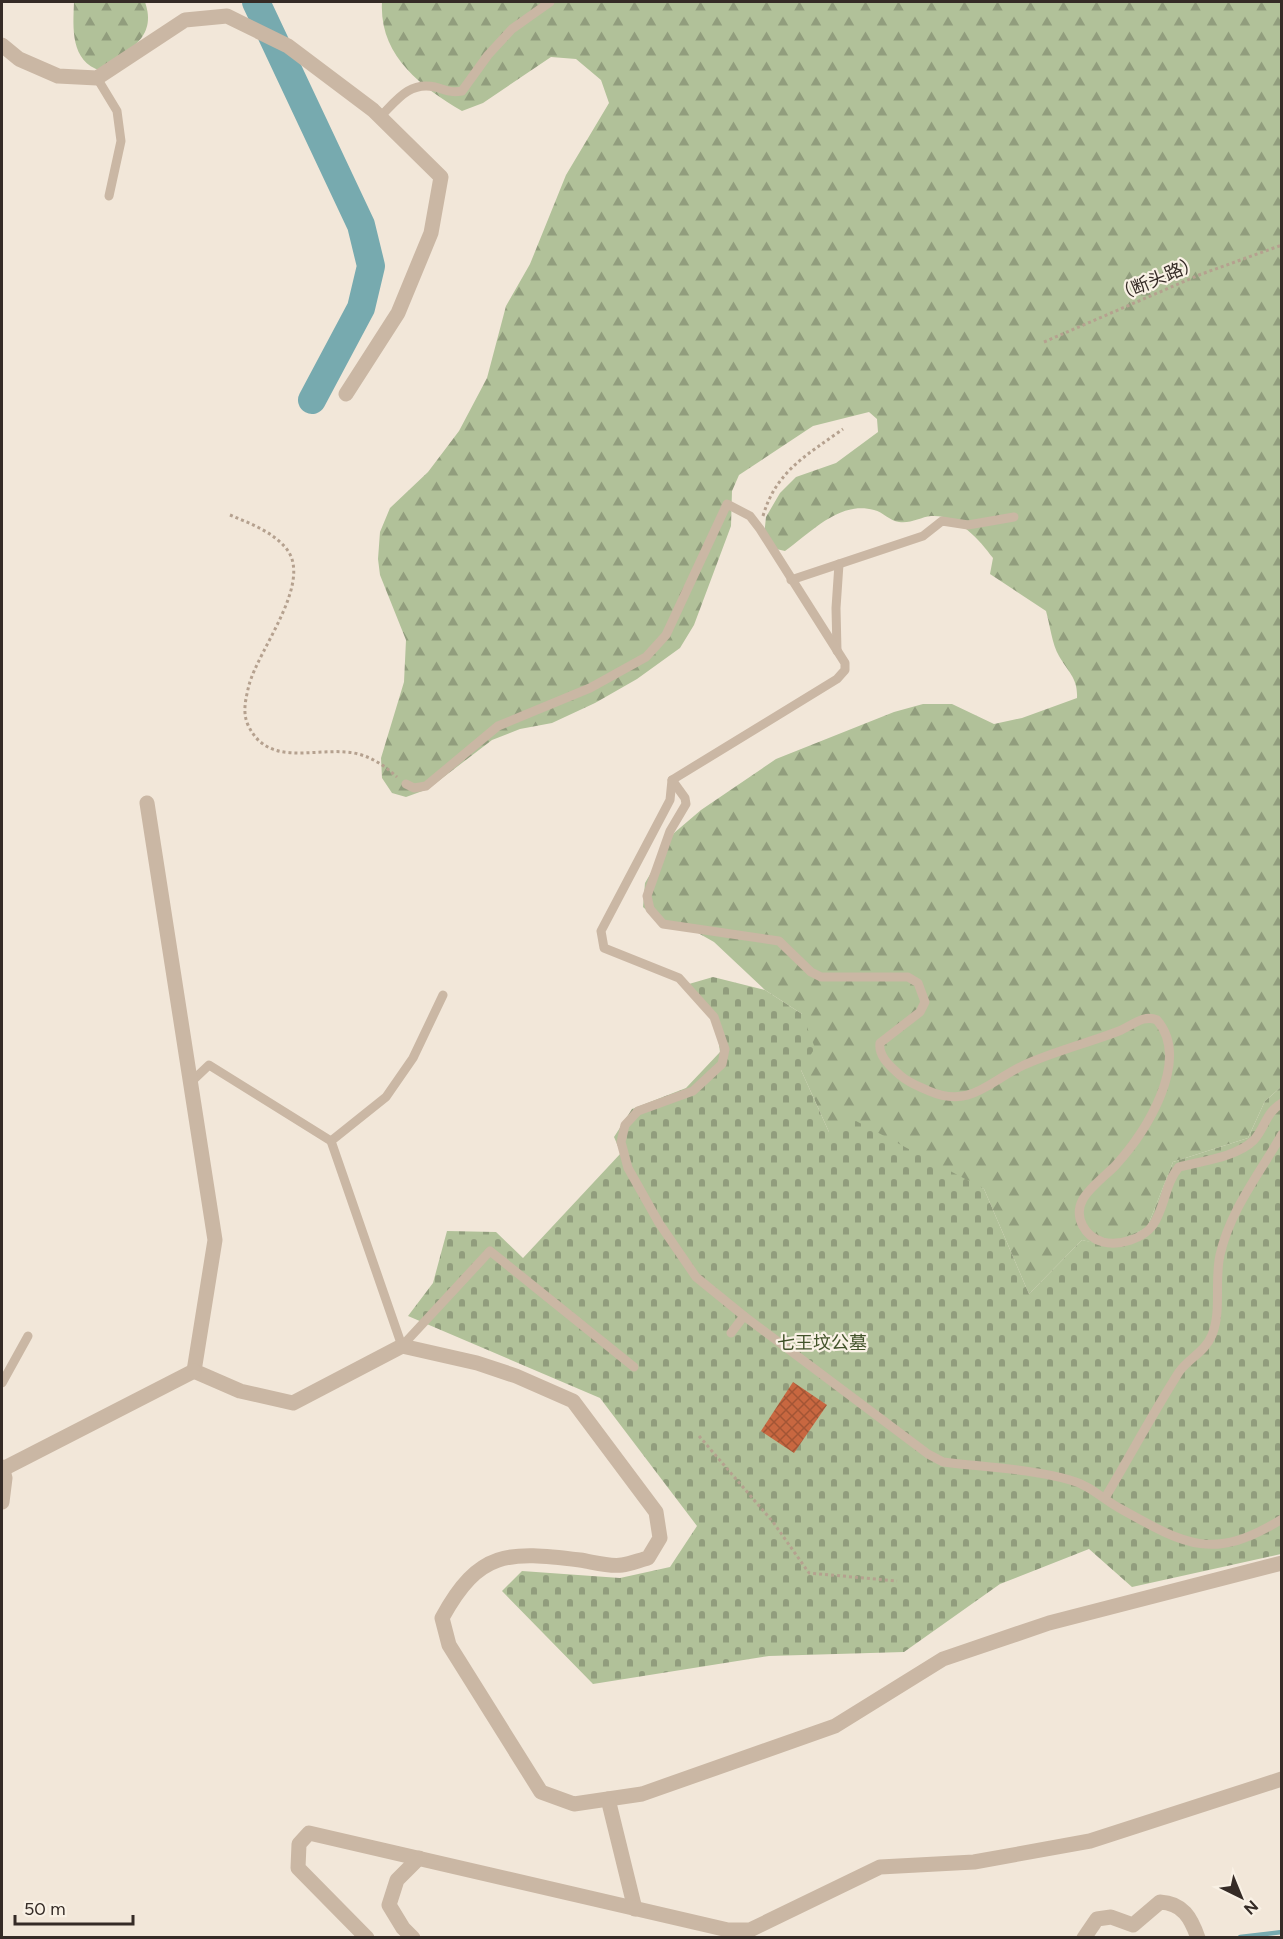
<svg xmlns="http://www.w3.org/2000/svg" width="1283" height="1939" font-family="Figtree,'Noto Sans SC',sans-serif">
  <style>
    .forest { fill: url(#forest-firs) }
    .cemetery { fill: url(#cemetery-stones) }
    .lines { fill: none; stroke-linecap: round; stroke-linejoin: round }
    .stream { stroke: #77aaaf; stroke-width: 4.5 }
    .river { stroke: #77aaaf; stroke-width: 28 }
    .building { fill: url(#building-cross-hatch) }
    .path { stroke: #b5a18f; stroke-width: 3; stroke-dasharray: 3 3; stroke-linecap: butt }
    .lane { stroke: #cab7a4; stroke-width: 9 }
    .street { stroke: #cab7a4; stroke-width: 15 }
    .labels { text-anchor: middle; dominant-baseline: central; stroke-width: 4.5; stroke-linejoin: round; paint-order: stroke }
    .street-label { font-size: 18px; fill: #352b26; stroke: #f9f1e5 }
    .park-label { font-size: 18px; fill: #42532a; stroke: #f9f1e5 }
  </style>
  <defs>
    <pattern id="forest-firs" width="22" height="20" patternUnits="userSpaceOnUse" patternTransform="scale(1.5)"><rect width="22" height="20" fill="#b1c199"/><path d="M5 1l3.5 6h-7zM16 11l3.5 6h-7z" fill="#919d7d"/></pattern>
    <pattern id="cemetery-stones" width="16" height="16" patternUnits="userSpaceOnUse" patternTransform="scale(1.5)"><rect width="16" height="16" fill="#b1c199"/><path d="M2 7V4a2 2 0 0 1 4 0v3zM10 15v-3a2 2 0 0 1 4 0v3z" fill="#919d7d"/></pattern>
    <pattern id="building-cross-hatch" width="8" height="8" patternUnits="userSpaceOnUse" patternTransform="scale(1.5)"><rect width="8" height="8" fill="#c86740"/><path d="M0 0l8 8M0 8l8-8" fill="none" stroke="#a35535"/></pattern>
  </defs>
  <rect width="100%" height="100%" fill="#f2e7d9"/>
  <g class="forest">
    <path d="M74 2H145C158 39 127 50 101 71 70 61 73 28 74 2Z"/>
    <path d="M382 2H1281V1087L1265 1101 1248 1138 1173 1162 1147 1228 1105 1246 1082 1240 1029 1294 984 1189 829 1132 801 1070 802 1014 765 990 714 942 691 929 655 918 643 907 645 883 674 833 701 810 776 759 894 712 923 704H952L994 724 1022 718 1077 698C1078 678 1068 672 1059 656 1052 644 1050 625 1046 611L990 574 993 558C979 539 957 514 931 516 921 517 910 524 899 522 890 521 883 512 874 510 840 500 810 533 785 551L772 548 764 536 766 517 780 493 796 477 836 463 878 432 877 419 869 412 813 426 739 475 732 491 731 526 694 625 680 648 637 679 595 703 552 723 520 729 492 740 428 789 406 797 392 793 382 778 381 758 404 682 406 640 380 575 378 559 380 532 390 508 428 472 459 431 487 378 506 306 530 264 566 175 609 103 601 80 576 59 551 57 483 103 462 111C420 86 379 55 382 2Z"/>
  </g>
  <path class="cemetery" d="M713 977 765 990 802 1014 815 1048 801 1070 829 1132 856 1121 984 1189 1029 1294 1082 1240 1105 1245 1147 1228 1173 1162 1248 1138 1265 1101 1281 1087V1554L1132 1587 1089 1549 1000 1584 904 1652 769 1656 593 1684 502 1591 522 1571 620 1578 670 1567 697 1526 600 1398 408 1316 433 1283 447 1231 496 1232 523 1258 621 1153 614 1137 632 1109 686 1088 720 1052 716 1023 682 986Z"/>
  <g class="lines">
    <path class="stream" d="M1240 1937 1282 1932"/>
    <path class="river" d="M256 2 361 225 371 266 361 308 312 400"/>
  </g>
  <path class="building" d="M793 1382 827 1405 794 1453 761 1431Z"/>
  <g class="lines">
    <g class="path">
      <path d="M1044 342 1199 275 1282 245"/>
      <path d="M230 515C249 523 271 531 285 547 315 580 259 648 249 685 246 698 242 712 248 725 267 766 310 749 345 752 366 753 383 764 397 777"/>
      <path d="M763 516C776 471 807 455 843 429"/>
      <path d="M699 1436 773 1522 809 1573 897 1581"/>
    </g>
    <g class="lane">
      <path d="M97 78 117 111 121 141 109 196"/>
      <path d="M380 117C396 101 409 81 435 87 446 90 450 93 462 91L488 55 512 29 550 2"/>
      <path d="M791 580 923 536 942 521 968 525 1014 517"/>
      <path d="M837 651 836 608 839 564"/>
      <path d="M672 780 685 798 686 804 670 831 647 896 650 909 663 924 779 941 811 972 821 977H908L918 983 925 1002 920 1012 880 1043C878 1057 891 1067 901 1076 909 1083 918 1086 929 1091 971 1109 989 1081 1024 1065 1055 1051 1088 1043 1119 1031 1132 1026 1143 1014 1157 1020 1192 1061 1145 1133 1115 1166 1105 1176 1090 1187 1083 1199 1073 1217 1085 1237 1103 1242 1119 1246 1143 1239 1153 1225 1165 1208 1165 1183 1179 1167 1202 1161 1237 1157 1254 1140 1265 1128 1266 1112 1282 1103"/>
      <path d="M406 784 414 788 426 786 498 726 590 688 646 657 666 635 727 504 750 516 760 529 845 663V670L837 679 672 780 670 800 601 931 604 948 679 978 714 1017 725 1049 722 1064 693 1091 638 1111 625 1125 621 1142 628 1168 659 1223 696 1277 744 1316"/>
      <path d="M443 995 413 1058 386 1097 331 1141 402 1346 490 1251 634 1367"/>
      <path d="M190 1083 209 1065 331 1141"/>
      <path d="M731 1333 744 1316 928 1454 943 1462C982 1467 1033 1469 1070 1480 1090 1485 1104 1500 1121 1509 1187 1546 1214 1561 1282 1519"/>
      <path d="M2 1383 28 1336"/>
      <path d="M1105 1498C1130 1456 1153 1413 1179 1372 1189 1358 1205 1352 1212 1335 1222 1310 1214 1282 1220 1255 1230 1210 1260 1173 1282 1134"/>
    </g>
    <g class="street">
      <path d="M2 45 19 59 58 76 97 78 185 20 227 16 288 46 373 110 441 177 431 233 398 313 346 394"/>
      <path d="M147 803 215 1240 194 1371 240 1391 293 1403 402 1346 477 1363 516 1376 573 1401 656 1512 660 1538 648 1558C640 1560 630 1564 622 1565 609 1567 593 1562 580 1560 508 1551 479 1550 442 1618L449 1645 541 1792 574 1804 642 1794 835 1726 943 1659 1049 1623 1282 1563"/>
      <path d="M2 1467 5 1478 2 1502"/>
      <path d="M3 1469 194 1371"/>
      <path d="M608 1799 635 1909"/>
      <path d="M367 1938 298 1868 299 1844 309 1833 728 1930H750L880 1867 974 1862 1090 1841 1282 1779"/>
      <path d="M413 1938 403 1928 389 1905 397 1880 419 1858"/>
      <path d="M1084 1938 1097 1919 1111 1917 1133 1925 1160 1902C1183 1903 1191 1918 1198 1938"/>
    </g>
  </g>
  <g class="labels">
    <g class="street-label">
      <text transform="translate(1157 279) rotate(-23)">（断头路）</text>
    </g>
    <g class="park-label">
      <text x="822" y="1343">七王坟公墓</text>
    </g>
  </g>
  <rect width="1283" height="1939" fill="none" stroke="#352b26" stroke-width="6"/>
  <g transform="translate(1241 1897) rotate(137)" stroke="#f9f1e5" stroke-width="4.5" paint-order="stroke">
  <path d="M0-4.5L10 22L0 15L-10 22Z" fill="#352b26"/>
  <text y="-9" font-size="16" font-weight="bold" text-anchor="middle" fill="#352b26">N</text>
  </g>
  <path d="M15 1915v9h118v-9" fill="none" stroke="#352b26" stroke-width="3"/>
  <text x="24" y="1915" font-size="18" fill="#352b26" stroke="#f9f1e5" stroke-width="4.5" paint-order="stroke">50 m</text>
</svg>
